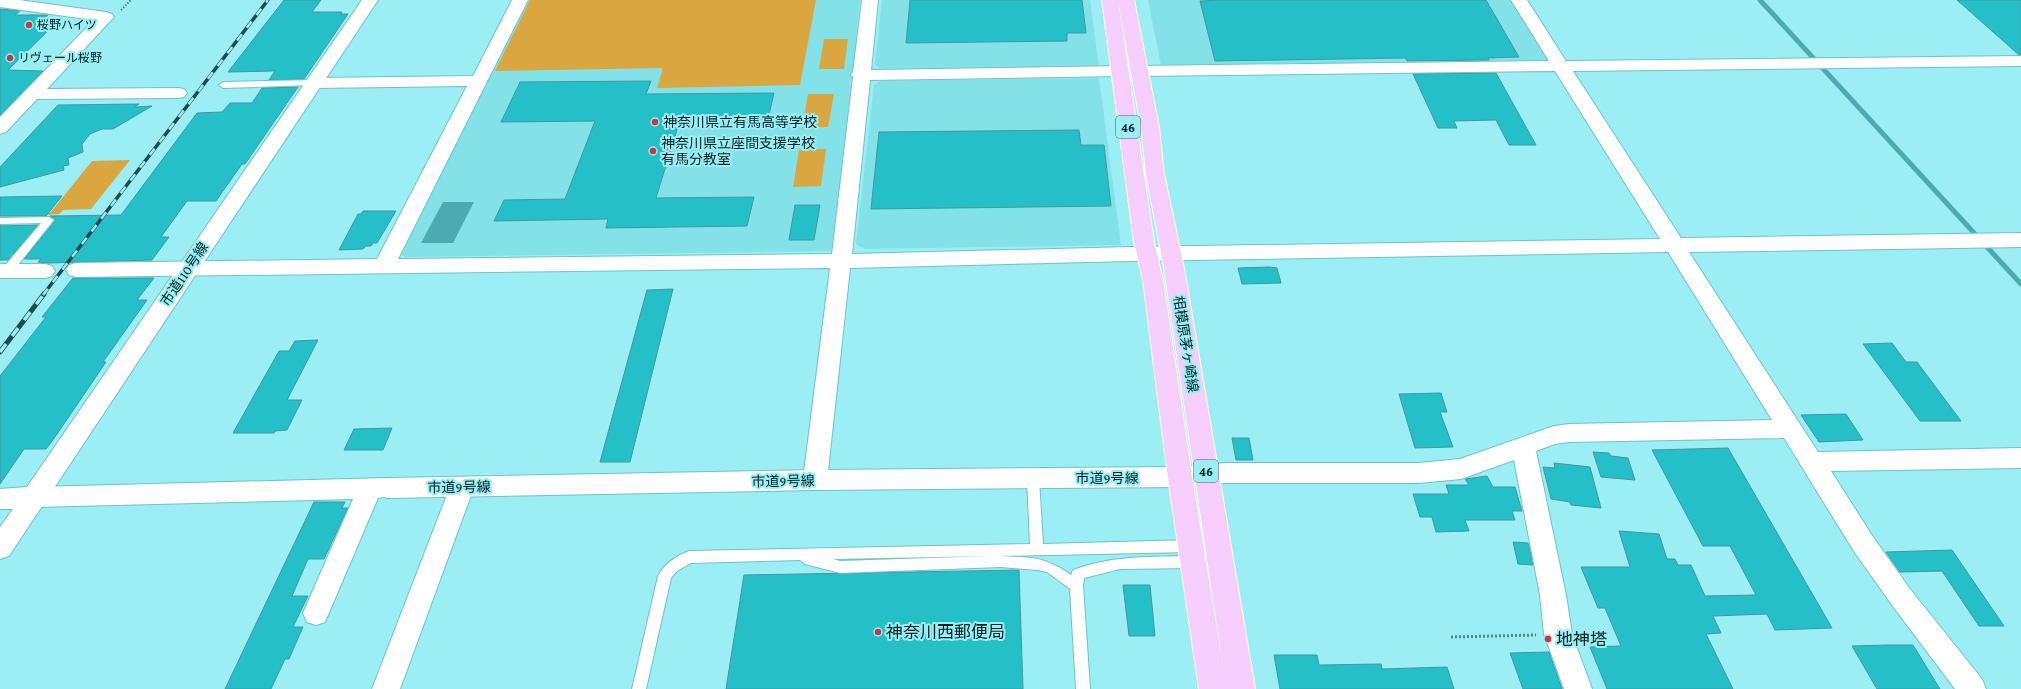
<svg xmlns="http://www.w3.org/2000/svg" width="2021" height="689" font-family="'Crimson Pro','Noto Sans JP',serif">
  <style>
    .built { fill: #83e1e8 }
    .green { fill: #daa640 }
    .water { fill: #4cabb0 }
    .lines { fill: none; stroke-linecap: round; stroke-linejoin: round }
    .stream { stroke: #4cabb0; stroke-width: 5 }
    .building { fill: #25bfc8; stroke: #42989e }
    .service-casing { stroke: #6fc3c8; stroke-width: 2 }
    .minor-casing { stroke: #6fc3c8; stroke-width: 2 }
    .tertiary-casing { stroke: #6fc3c8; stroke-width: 2 }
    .primary-casing { stroke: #fff; stroke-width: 2 }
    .path-far1 { stroke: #4d878b; stroke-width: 2; stroke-dasharray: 1.5 1.5; stroke-linecap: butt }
    .path { stroke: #4d878b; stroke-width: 3; stroke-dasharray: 2 2; stroke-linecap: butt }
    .service { fill: #fff; fill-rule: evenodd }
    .minor { fill: #fff; fill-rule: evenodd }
    .tertiary { fill: #fff; fill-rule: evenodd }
    .primary { fill: #f5cefd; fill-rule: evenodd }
    .rail-far1-casing { stroke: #204b4e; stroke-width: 3.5 }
    .rail-casing { stroke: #204b4e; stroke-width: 5 }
    .rail-far1 { stroke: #9aeef4; stroke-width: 2.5; stroke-dasharray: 8; stroke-linecap: butt }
    .rail { stroke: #9aeef4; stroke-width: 3.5; stroke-dasharray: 10; stroke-linecap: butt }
    .poi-dot { fill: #c83844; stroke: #9aeef4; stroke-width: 1.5 }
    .labels { text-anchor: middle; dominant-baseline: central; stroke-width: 4; stroke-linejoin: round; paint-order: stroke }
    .far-poi-label { font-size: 12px; fill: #002123; stroke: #9aeef4; text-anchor: start }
    .shield { fill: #9aeef4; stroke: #2e5e62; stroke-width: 1 }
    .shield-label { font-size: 13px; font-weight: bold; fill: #002123 }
    .poi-label { font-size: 14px; fill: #002123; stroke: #9aeef4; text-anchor: start }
    .street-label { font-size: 14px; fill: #002123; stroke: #9aeef4 }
    .near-poi-label { font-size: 17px; fill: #002123; stroke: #9aeef4; text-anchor: start }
  </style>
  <rect width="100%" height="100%" fill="#9aeef4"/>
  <g class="built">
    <path d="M525 0H860L834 245 829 251 405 257 398 253Z"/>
    <path d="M882 0H1090L1099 67 882 69 875 65Z"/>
    <path d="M1148 0H1511L1548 60 1161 65Z"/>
    <path d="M1099 78 1121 245 864 249 856 244 874 85 881 81Z"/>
  </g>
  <g class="green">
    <path d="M530 0H816L800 85 657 88 663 68 495 71Z"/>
    <path d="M824 39H848L844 69H819Z"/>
    <path d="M808 94H834L828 127 802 128Z"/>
    <path d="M826 149 821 186 793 187 799 150Z"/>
    <path d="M130 160 91 209 63 210 59 214 44 215 51 212 92 161Z"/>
  </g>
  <path class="water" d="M443 202H474L453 243H421Z"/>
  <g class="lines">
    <path class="stream" d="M1760 0 2021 284"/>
  </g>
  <g class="building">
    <path d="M284 0H321L312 12H342L341 14H348L304 79 269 80 275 71 228 72Z"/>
    <path d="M910 0H1082L1086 33H1067V41L906 43Z"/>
    <path d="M1222 0H1486L1519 57 1488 58 1489 60 1407 61 1406 58 1215 61 1200 1Z"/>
    <path d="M1957 0H2021V55H2019Z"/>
    <path d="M0 9 20 11 15 15H48L39 23H56L8 70 43 71 0 115Z"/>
    <path d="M1496 73 1536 145H1509L1496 120 1454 121 1457 128H1438L1413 74Z"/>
    <path d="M651 81 646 94 774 93 768 119 680 120 656 198 754 197 747 226 606 228 608 219 494 221 504 200 565 199 595 121 501 122 520 82Z"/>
    <path d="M298 87 245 164H242L216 201H187L161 237H169L152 260 48 263 38 262 41 259H24L55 221V219L50 216 121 215 197 113 222 112 230 103H252L262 88Z"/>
    <path d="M139 104 134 107 152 106 113 129H102L90 134 82 144 83 152 68 158 69 165 63 166 64 170 0 187V167L58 105Z"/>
    <path d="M1079 130 1081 145H1104L1111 206 871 209 879 132Z"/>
    <path d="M62 196 46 216H0V197Z"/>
    <path d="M795 205H820L814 240H789Z"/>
    <path d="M363 211H396L377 243H373L371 246H366L363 249 339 250 358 214H361Z"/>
    <path d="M0 225V226L38 225 8 260H0Z"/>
    <path d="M1269 267 1277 268 1281 283 1242 284 1238 268Z"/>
    <path d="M73 278H154L137 300H147L103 362H106L55 437 46 449H24L0 484V376L46 317H42Z"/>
    <path d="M673 289 630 462H600L647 290Z"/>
    <path d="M318 340 287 400H302L287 430 275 431 274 433H233L279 351H289L295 341Z"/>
    <path d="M1892 343 1906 362H1917L1961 421H1920L1863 344Z"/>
    <path d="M1441 393 1447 412H1440L1453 447 1415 448 1399 394Z"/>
    <path d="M1846 414 1863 440 1819 442 1801 415Z"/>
    <path d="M392 428 383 450H344L354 429Z"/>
    <path d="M1232 438H1249L1253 460H1236Z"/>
    <path d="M1728 448 1832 628 1775 630 1767 614 1713 616 1721 633 1706 634 1733 689H1607L1590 647 1621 646 1605 608H1598L1581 567H1630L1619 531 1659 534 1667 559H1675L1678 565H1691L1705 596 1756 595 1730 546H1703L1652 450Z"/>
    <path d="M1593 452 1609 453 1611 456 1628 458 1635 480 1601 477Z"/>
    <path d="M1554 463 1590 467 1601 508 1571 505 1570 502 1551 499 1543 467 1555 468Z"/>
    <path d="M1487 476 1493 487H1515L1522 511H1512L1515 520H1465L1469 531 1436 532 1432 517H1420L1413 494H1449L1446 485H1469L1465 479Z"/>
    <path d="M314 502H345L342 508H348L324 559H308L292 596H308L293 627H303L289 659H285L271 689H225Z"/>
    <path d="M1513 542 1528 543 1533 565 1518 564Z"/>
    <path d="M1952 550 2004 626H1979L1942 571 1900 572 1886 552Z"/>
    <path d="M1019 570 1023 689H726L744 575Z"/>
    <path d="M1123 585H1150L1155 636H1129Z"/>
    <path d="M1886 645H1913L1940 689H1877L1852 646Z"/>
    <path d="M1549 652 1562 689H1523L1510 653Z"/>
    <path d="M1274 655H1317L1319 665 1381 664 1382 669 1447 667 1454 689H1280Z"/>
  </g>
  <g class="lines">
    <g class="service-casing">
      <g id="service">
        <path d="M314 80 317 81V85L223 88 219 85 223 82Z"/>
        <path d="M49 217 54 220 52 222 11 274H3L2 271 3 268 41 223 0 224V218Z"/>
        <path d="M1033 474 1037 475 1039 479 1043 544 1191 540 1196 542 1197 546 1196 550 1191 552 1000 556C1032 558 1044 556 1071 575L1073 570C1113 555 1152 557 1193 556L1198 558 1199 562 1198 566 1193 568 1120 569 1084 578 1083 586 1090 689H1076L1070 589 1047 572 1038 570 1001 567 840 573 805 564 800 560 691 563 677 571 671 578 646 689H632L658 576C664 564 676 556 689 551L1030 544 1027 479 1029 475ZM991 556 840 561 833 559Z"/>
      </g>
    </g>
    <g class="minor-casing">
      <g id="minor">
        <path d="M0 0H19L106 12 112 14 114 17 47 89 178 88 184 89 187 93 184 97 178 98 37 99 6 132 0 134V117L94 20 0 7Z"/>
        <path d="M512 0H528L398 259 832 254 853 77 851 75 853 72 862 0H878L871 70 1121 66 1127 67 1130 71 1132 67 1138 66 1549 61 1511 0H1527L1566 61 2021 56V66L1573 71 1681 238 2021 233V247L1689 252 1818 452 2021 448V468L1831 471 1873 537 1910 589 1982 679 1986 689H1955L1892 605 1855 553 1784 438 1569 442 1555 444 1536 451 1566 595 1572 634 1592 689H1564L1544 634 1540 595 1514 460 1461 479 1419 483H1226L1180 487 1171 484 1168 477 1171 470 1180 467 1226 463H1419L1460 459 1554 426 1569 424 1772 420 1668 252 1131 261 850 268 827 480 824 487 815 490 806 487 803 480 830 268 76 277 69 275 66 270 69 265 76 263 377 259 467 86 314 88 308 87 305 83 308 79 314 78 473 76ZM1130 71 1132 75 1138 76 1555 71 1660 239 1131 247 852 254 870 80 1121 76 1127 75Z"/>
        <path d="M0 264H45L52 266 55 271 52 276 45 278H0Z"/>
        <path d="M462 477 471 480 474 487 400 689H372L450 487 453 480Z"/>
        <path d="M387 478 396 481 399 488 396 495 378 498 325 622 316 625 307 622 303 613 353 499 35 507 26 504 23 497 26 490 35 487Z"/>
      </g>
    </g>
    <g class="tertiary-casing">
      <g id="tertiary">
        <path d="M362 0H378L9 556 0 559V527L13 509H0V489L27 487Z"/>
        <path d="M1180 467 1189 470 1192 477 1189 484 1180 487 815 490 387 498 378 495 375 488 378 481 387 478 815 470Z"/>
      </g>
    </g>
    <g class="primary-casing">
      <path id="primary" d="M1102 0H1118L1154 242 1163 280 1192 477 1224 673 1164 268 1146 174 1141 127 1118 0H1134L1159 127 1164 174 1184 268 1255 689H1199L1168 477 1143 280 1134 242Z"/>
    </g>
    <path class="path-far1" d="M121 10 131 0"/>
    <path class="path" d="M1451 637 1536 635"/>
    <use href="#service" class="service"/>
    <use href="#minor" class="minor"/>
    <use href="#tertiary" class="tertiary"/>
    <use href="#primary" class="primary"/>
    <g class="rail-far1-casing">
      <path id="rail-far1" d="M43 295 268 0"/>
    </g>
    <g class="rail-casing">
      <path id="rail" d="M0 352 44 294"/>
    </g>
    <use href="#rail-far1" class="rail-far1"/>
    <use href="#rail" class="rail"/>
  </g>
  <g class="poi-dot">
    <circle cx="29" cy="25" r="4"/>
    <circle cx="10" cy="58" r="4"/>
    <circle cx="655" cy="122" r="4"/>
    <circle cx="653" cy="151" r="4"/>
    <circle cx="878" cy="632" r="4"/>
    <circle cx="1548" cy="639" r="4"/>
  </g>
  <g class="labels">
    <g class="far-poi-label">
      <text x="37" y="25">桜野ハイツ</text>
      <text x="18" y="58">リヴェール桜野</text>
    </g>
    <g class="shield">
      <rect x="1116" y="116" width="24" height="22" rx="3"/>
      <rect x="1194" y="460" width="24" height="22" rx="3"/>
    </g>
    <g class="shield-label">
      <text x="1128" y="127">46</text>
      <text x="1206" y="471">46</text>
    </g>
    <g class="poi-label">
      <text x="663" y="122">神奈川県立有馬高等学校</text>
      <text x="661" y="143">神奈川県立座間支援学校<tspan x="661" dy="16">有馬分教室</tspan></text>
    </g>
    <g class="street-label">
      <text transform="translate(184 274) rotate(-56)">市道110号線</text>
      <text transform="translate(1186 344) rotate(81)">相模原茅ヶ崎線</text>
      <text x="1107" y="478">市道9号線</text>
      <text transform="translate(783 481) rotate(-1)">市道9号線</text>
      <text transform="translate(459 487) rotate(-1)">市道9号線</text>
    </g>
    <g class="near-poi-label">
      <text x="886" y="632">神奈川西郵便局</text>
      <text x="1556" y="639">地神塔</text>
    </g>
  </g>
</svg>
